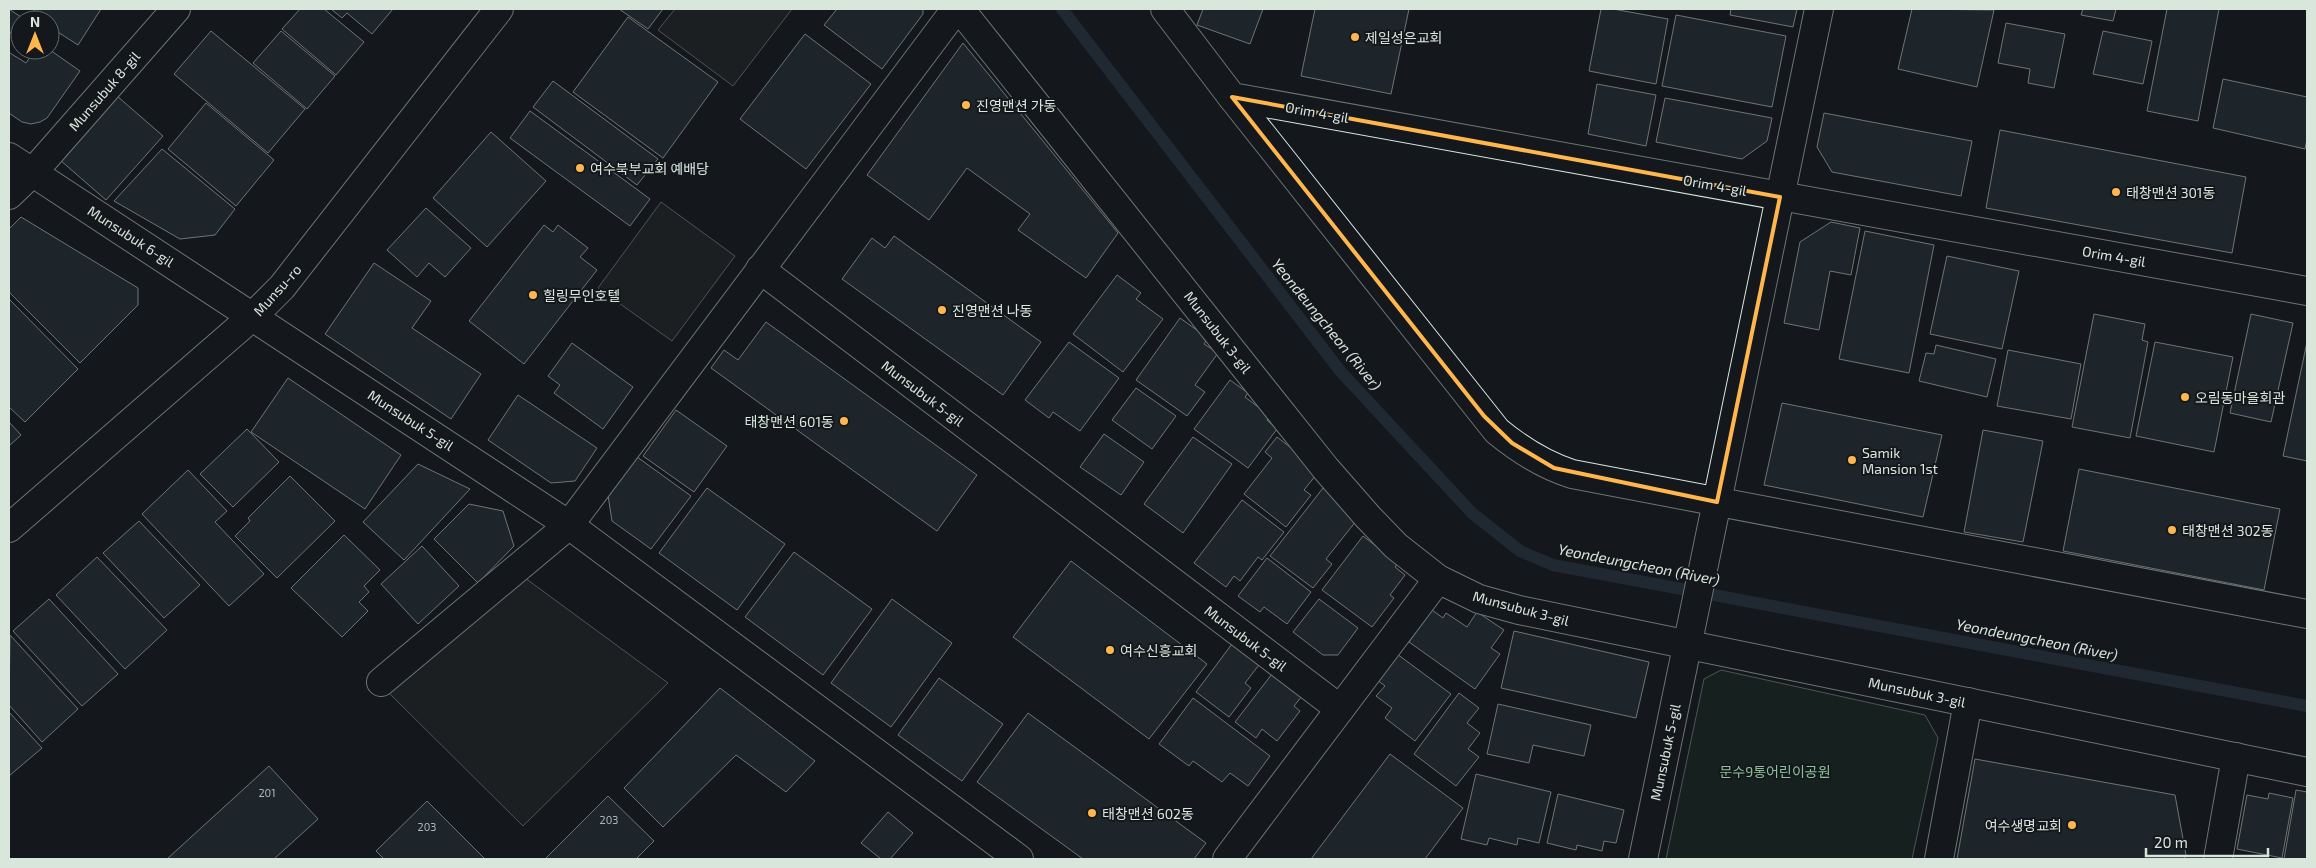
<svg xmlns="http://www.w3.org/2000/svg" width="2316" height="868" font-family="'Exo 2','Noto Sans KR',sans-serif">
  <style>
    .green { fill: #1a2d24; stroke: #939e99 }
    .parking { fill: #24282b; stroke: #939e99 }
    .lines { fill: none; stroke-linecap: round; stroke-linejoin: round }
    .stream { stroke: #2f3f4d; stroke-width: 12 }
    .building { fill: #2c363c; stroke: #d8e6dc }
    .minor-casing { stroke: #d8e6dc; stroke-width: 30 }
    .minor { stroke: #14181c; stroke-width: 28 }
    .marked { fill: none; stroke: #ffb74d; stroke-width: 4; stroke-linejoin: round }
    .poi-dot { fill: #ffb74d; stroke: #14181c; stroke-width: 2 }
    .labels { text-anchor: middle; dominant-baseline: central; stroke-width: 4; stroke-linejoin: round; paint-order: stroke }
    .number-label { font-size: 11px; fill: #adbab4 }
    .poi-label { font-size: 14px; fill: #d8e6dc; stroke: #14181c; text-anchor: start }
    .street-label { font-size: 14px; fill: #d8e6dc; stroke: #14181c }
    .park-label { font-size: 14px; fill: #8ac095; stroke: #14181c }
    .water-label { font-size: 15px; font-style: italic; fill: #d8e6dc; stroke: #14181c }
  </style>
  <rect width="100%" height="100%" fill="#14181c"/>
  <path class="green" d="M1721 670 1925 715 1938 738 1912 859H1666L1704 679Z"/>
  <g class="parking">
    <path d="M675 9H792L733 86 658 30Z"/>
    <path d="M661 202 735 256 672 341 598 288Z"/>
    <path d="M521 575 668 683 523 826 386 690Z"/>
  </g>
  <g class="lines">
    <path class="stream" d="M1062 9 1341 372 1472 513 1520 551 1553 565 2307 706"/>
  </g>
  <g class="building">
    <path d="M9 9 21 17 9 35Z"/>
    <path d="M35 9H101L78 45 50 27V20H39L31 15Z"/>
    <path d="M300 9H324L364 42 336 75 282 29Z"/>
    <path d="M331 9H393L372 34 347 13 342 18Z"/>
    <path d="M619 9H663L648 29Z"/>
    <path d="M837 9H923V14L882 69 824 25Z"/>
    <path d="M1203 9H1263L1250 44 1197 25Z"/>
    <path d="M1315 9H1409L1391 94 1301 76Z"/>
    <path d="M1601 9H1613L1668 19 1656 84 1589 71Z"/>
    <path d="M1731 9H1797L1793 27 1730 15Z"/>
    <path d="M1912 9 1994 10 1977 87 1898 69Z"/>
    <path d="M2083 9H2116L2113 21 2081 15Z"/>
    <path d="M2167 9H2219L2198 121 2147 111Z"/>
    <path d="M1676 15 1786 36 1772 107 1662 86Z"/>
    <path d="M628 17 718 82 663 158 573 92Z"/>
    <path d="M2006 23 2065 34 2054 88 2028 83 2030 69 1998 63Z"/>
    <path d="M211 31 305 109 268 153 174 74Z"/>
    <path d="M281 31 335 76 307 109 253 63Z"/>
    <path d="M2103 31 2152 41 2143 84 2093 74Z"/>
    <path d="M805 34 871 84 806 169 740 119Z"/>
    <path d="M963 43 1118 233 1086 278 1018 230 1030 214 967 168 929 220 867 175Z"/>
    <path d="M35 50H50L80 71 47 118 40 122 31 124 22 122 9 113V54L10 53 26 63Z"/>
    <path d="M2223 79 2307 97V139L2305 149 2213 128Z"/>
    <path d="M553 81 658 159 637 185 533 107Z"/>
    <path d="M1597 84 1656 95 1646 146 1588 134Z"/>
    <path d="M117 96 163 136 106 200 60 160Z"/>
    <path d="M1665 98 1772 118 1767 141 1742 159 1656 142Z"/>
    <path d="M206 103 274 160 236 206 168 149Z"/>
    <path d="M530 111 650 199 630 226 510 138Z"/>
    <path d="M1824 113 1972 141 1961 196 1832 172 1817 147Z"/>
    <path d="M2000 130 2246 177 2232 253 1986 208Z"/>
    <path d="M491 132 546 181 487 247 433 198Z"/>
    <path d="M162 149 235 209 215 235 180 239 114 201Z"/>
    <path d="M426 208 471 248 445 277 429 263 417 277 387 250Z"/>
    <path d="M21 217 138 288V305L80 363 9 292V229Z"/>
    <path d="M1831 222 1860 228 1851 275 1830 271 1819 330 1784 323 1800 242Z"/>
    <path d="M544 225 553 232 558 225 588 248 580 257 597 270 524 364 469 321Z"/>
    <path d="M1865 231 1934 245 1909 373 1839 359Z"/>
    <path d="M894 236 1041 342 1003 395 842 279 872 238 885 248Z"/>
    <path d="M1947 256 2019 271 2002 349 1930 334Z"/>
    <path d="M374 263 431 301 412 328 481 374 451 419 325 334Z"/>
    <path d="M1117 275 1141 293 1136 299 1163 319 1123 372 1073 334Z"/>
    <path d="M9 299 78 369 25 422 9 407Z"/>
    <path d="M2094 314 2145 324 2142 340 2148 342 2130 438 2072 427Z"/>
    <path d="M2251 314 2293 323 2271 422 2230 413Z"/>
    <path d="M1180 318 1208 338 1204 344 1218 353 1195 385 1205 392 1187 416 1136 380Z"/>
    <path d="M766 322 977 475 937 531 711 368 724 350 738 360Z"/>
    <path d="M1069 342 1119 378 1080 431 1053 412 1049 418 1025 400Z"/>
    <path d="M2155 342 2233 357 2214 452 2136 436Z"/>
    <path d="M2307 342V461L2283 456Z"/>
    <path d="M572 343 633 387 603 429 554 393 560 385 548 376Z"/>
    <path d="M1936 345 1996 359 1987 397 1919 381 1926 353 1934 354Z"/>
    <path d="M2008 350 2081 364 2071 419 1997 406Z"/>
    <path d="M288 378 401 455 365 509 251 432Z"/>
    <path d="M1230 380 1248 393 1245 397 1270 416 1267 420 1277 429 1248 468 1194 429Z"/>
    <path d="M1136 388 1176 416 1152 449 1112 420Z"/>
    <path d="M518 395 597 448 575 481 551 483 488 440Z"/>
    <path d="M1782 403 1942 435 1923 517 1764 485Z"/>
    <path d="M676 410 727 446 694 492 643 456Z"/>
    <path d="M9 422 21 435 9 446Z"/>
    <path d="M247 429 279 462 233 507 200 474Z"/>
    <path d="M1983 430 2043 441 2023 542 1964 532Z"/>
    <path d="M1104 434 1144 462 1121 495 1080 467Z"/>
    <path d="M1193 437 1232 464 1183 533 1144 504Z"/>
    <path d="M1277 437 1312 464 1309 469 1316 475 1304 490 1311 495 1286 527 1244 494 1272 458 1265 452Z"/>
    <path d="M633 454 691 496 651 549 612 521 607 489Z"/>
    <path d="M418 464 470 489 404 560 363 522Z"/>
    <path d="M2079 469 2280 509 2264 590 2063 551Z"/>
    <path d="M188 470 227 511 215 522 264 574 229 606 142 514Z"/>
    <path d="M290 476 335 521 277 578 235 536 250 521 248 518Z"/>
    <path d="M707 488 785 544 737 610 659 553Z"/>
    <path d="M1323 488 1360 516 1326 559 1332 564 1313 588 1270 556Z"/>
    <path d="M1242 500 1284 532 1262 560 1258 557 1240 581 1234 576 1226 587 1194 563Z"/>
    <path d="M469 504 503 511 514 546 478 583 434 539Z"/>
    <path d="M139 521 200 585 164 618 103 553Z"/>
    <path d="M344 535 380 570 364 586 369 592 359 602 368 611 342 637 291 588Z"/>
    <path d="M1363 536 1398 563 1395 567 1405 575 1390 595 1394 598 1372 627 1322 590Z"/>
    <path d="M422 546 459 586 418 624 381 584Z"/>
    <path d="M794 552 872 609 823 675 745 617Z"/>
    <path d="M97 557 167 630 125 669 56 595Z"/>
    <path d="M1267 558 1311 592 1287 624 1264 607 1260 612 1238 596Z"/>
    <path d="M1071 561 1207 664 1149 739 1013 637Z"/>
    <path d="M49 599 118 674 82 706 13 631Z"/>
    <path d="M892 599 952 643 891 727 831 683Z"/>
    <path d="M1319 599 1358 628 1338 655H1323L1293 632Z"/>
    <path d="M1432 610 1443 618 1446 613 1467 627 1477 612 1504 630 1491 648 1500 654 1475 689 1409 642Z"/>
    <path d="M1514 631 1649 662 1636 718 1501 688Z"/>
    <path d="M10 635 78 709 42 742 9 705Z"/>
    <path d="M1232 644 1259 665 1245 683 1251 688 1229 717 1196 692Z"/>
    <path d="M1397 654 1451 694 1415 741 1385 718 1392 708 1376 696 1385 686 1377 680Z"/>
    <path d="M1272 674 1302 696 1294 706 1300 711 1277 741 1262 729 1256 738 1235 722Z"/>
    <path d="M939 678 1003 724 962 781 898 735Z"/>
    <path d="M720 688 815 761 786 792 736 755 663 827 624 788Z"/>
    <path d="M1459 693 1479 708 1467 723 1480 733 1468 749 1479 757 1456 786 1414 754Z"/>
    <path d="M1193 698 1270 756 1248 786 1230 773 1222 782 1193 761 1189 766 1159 744Z"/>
    <path d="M1498 704 1591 725 1584 756 1533 745 1529 763 1487 754Z"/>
    <path d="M9 712 42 748 9 776Z"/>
    <path d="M1028 713 1206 843 1194 859H1083L977 782Z"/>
    <path d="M1390 754 1463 808 1425 859H1311Z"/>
    <path d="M1975 759 2175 795 2186 855 2184 859H1957Z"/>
    <path d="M269 766 318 819 274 859H167Z"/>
    <path d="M1476 774 1551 792 1539 843 1518 838 1517 845 1489 838 1487 845 1461 839Z"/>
    <path d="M2296 790 2307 792V859H2284Z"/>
    <path d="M2269 793 2293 798 2282 858 2237 849 2247 795 2268 799Z"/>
    <path d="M1558 794 1624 810 1616 843 1604 841 1602 851 1577 845 1576 850 1547 843Z"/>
    <path d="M608 796 654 841 636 859H545Z"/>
    <path d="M427 801 485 859H384L376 851Z"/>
    <path d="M888 812 913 833 890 859H881L861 843Z"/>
  </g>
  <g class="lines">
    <g class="minor-casing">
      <g id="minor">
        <path d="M960 9 1326 469 1368 517 1396 546 1438 579 1479 599 1519 610 2307 772"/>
        <path d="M1165 9 1232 97 2307 291"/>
        <path d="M1232 97 1497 431C1520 450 1544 465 1572 474L2307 614"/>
        <path d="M9 157 569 525 1019 859"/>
        <path d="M9 195 33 172 176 9"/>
        <path d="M760 269 1340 709"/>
        <path d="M9 528 253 316 282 287 499 9"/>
        <path d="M381 682 569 525 956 9"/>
        <path d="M1227 859 1438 579"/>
        <path d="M1643 859 1819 9"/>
        <path d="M1939 859 1968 702"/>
        <path d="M2218 859 2236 757"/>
      </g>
    </g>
    <use href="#minor" class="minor"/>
  </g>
  <path d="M0 0H2316V868H0ZM1232 97 1780 197 1717 502 1554 468 1512 443 1484 416Z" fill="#14181c" fill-opacity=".55" fill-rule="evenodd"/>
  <path class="marked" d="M1232 97 1780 197 1717 502 1554 468 1512 443 1484 416Z"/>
  <g class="poi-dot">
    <circle cx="1355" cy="37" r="5"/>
    <circle cx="966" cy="105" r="5"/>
    <circle cx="580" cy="168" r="5"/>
    <circle cx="2116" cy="192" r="5"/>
    <circle cx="533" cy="295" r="5"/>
    <circle cx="942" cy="310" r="5"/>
    <circle cx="2185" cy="397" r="5"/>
    <circle cx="844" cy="421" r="5"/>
    <circle cx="1852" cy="460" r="5"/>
    <circle cx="2172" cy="530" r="5"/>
    <circle cx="1110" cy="650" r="5"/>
    <circle cx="1092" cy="813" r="5"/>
    <circle cx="2072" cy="825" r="5"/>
  </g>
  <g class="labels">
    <g class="number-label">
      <text x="267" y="792">201</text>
      <text x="609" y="819">203</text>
      <text x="427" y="826">203</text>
    </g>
    <g class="poi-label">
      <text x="1365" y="37">제일성은교회</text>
      <text x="976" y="105">진영맨션 가동</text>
      <text x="590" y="168">여수북부교회 예배당</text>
      <text x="2126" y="192">태창맨션 301동</text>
      <text x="543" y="295">힐링무인호텔</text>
      <text x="952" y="310">진영맨션 나동</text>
      <text x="2195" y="397">오림동마을회관</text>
      <text x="834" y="421" text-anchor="end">태창맨션 601동</text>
      <text x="1862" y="452">Samik<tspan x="1862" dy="16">Mansion 1st</tspan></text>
      <text x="2182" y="530">태창맨션 302동</text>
      <text x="1120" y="650">여수신흥교회</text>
      <text x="1102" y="813">태창맨션 602동</text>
      <text x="2062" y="825" text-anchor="end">여수생명교회</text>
    </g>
    <g class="street-label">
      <text transform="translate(104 91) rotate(-49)">Munsubuk 8-gil</text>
      <text transform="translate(1317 112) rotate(10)">Orim 4-gil</text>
      <text transform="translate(1715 185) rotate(10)">Orim 4-gil</text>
      <text transform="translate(131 236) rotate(33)">Munsubuk 6-gil</text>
      <text transform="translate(2114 256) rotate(10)">Orim 4-gil</text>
      <text transform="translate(277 290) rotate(-48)">Munsu-ro</text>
      <text transform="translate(1218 332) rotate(52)">Munsubuk 3-gil</text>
      <text transform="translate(923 393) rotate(37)">Munsubuk 5-gil</text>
      <text transform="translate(411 420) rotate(33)">Munsubuk 5-gil</text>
      <text transform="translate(1521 608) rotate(15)">Munsubuk 3-gil</text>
      <text transform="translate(1246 638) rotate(37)">Munsubuk 5-gil</text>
      <text transform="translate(1917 692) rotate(12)">Munsubuk 3-gil</text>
      <text transform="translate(1665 752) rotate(-78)">Munsubuk 5-gil</text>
    </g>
    <g class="park-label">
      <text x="1775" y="771">문수9통어린이공원</text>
    </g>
    <g class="water-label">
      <text transform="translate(1327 324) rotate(51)">Yeondeungcheon (River)</text>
      <text transform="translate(1639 564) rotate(11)">Yeondeungcheon (River)</text>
      <text transform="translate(2037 639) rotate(11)">Yeondeungcheon (River)</text>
    </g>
  </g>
  <rect width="2316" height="868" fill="none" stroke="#d8e6dc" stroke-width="20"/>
  <g transform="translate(35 35)"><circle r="24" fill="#14181c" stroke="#626a69"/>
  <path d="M0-4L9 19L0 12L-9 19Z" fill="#ffb74d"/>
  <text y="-8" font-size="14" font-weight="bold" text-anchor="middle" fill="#d8e6dc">N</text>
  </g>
  <path d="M2146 848v8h122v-8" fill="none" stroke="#d8e6dc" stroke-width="2.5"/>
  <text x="2154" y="848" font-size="15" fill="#d8e6dc" stroke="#14181c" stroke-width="4" paint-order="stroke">20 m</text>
</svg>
